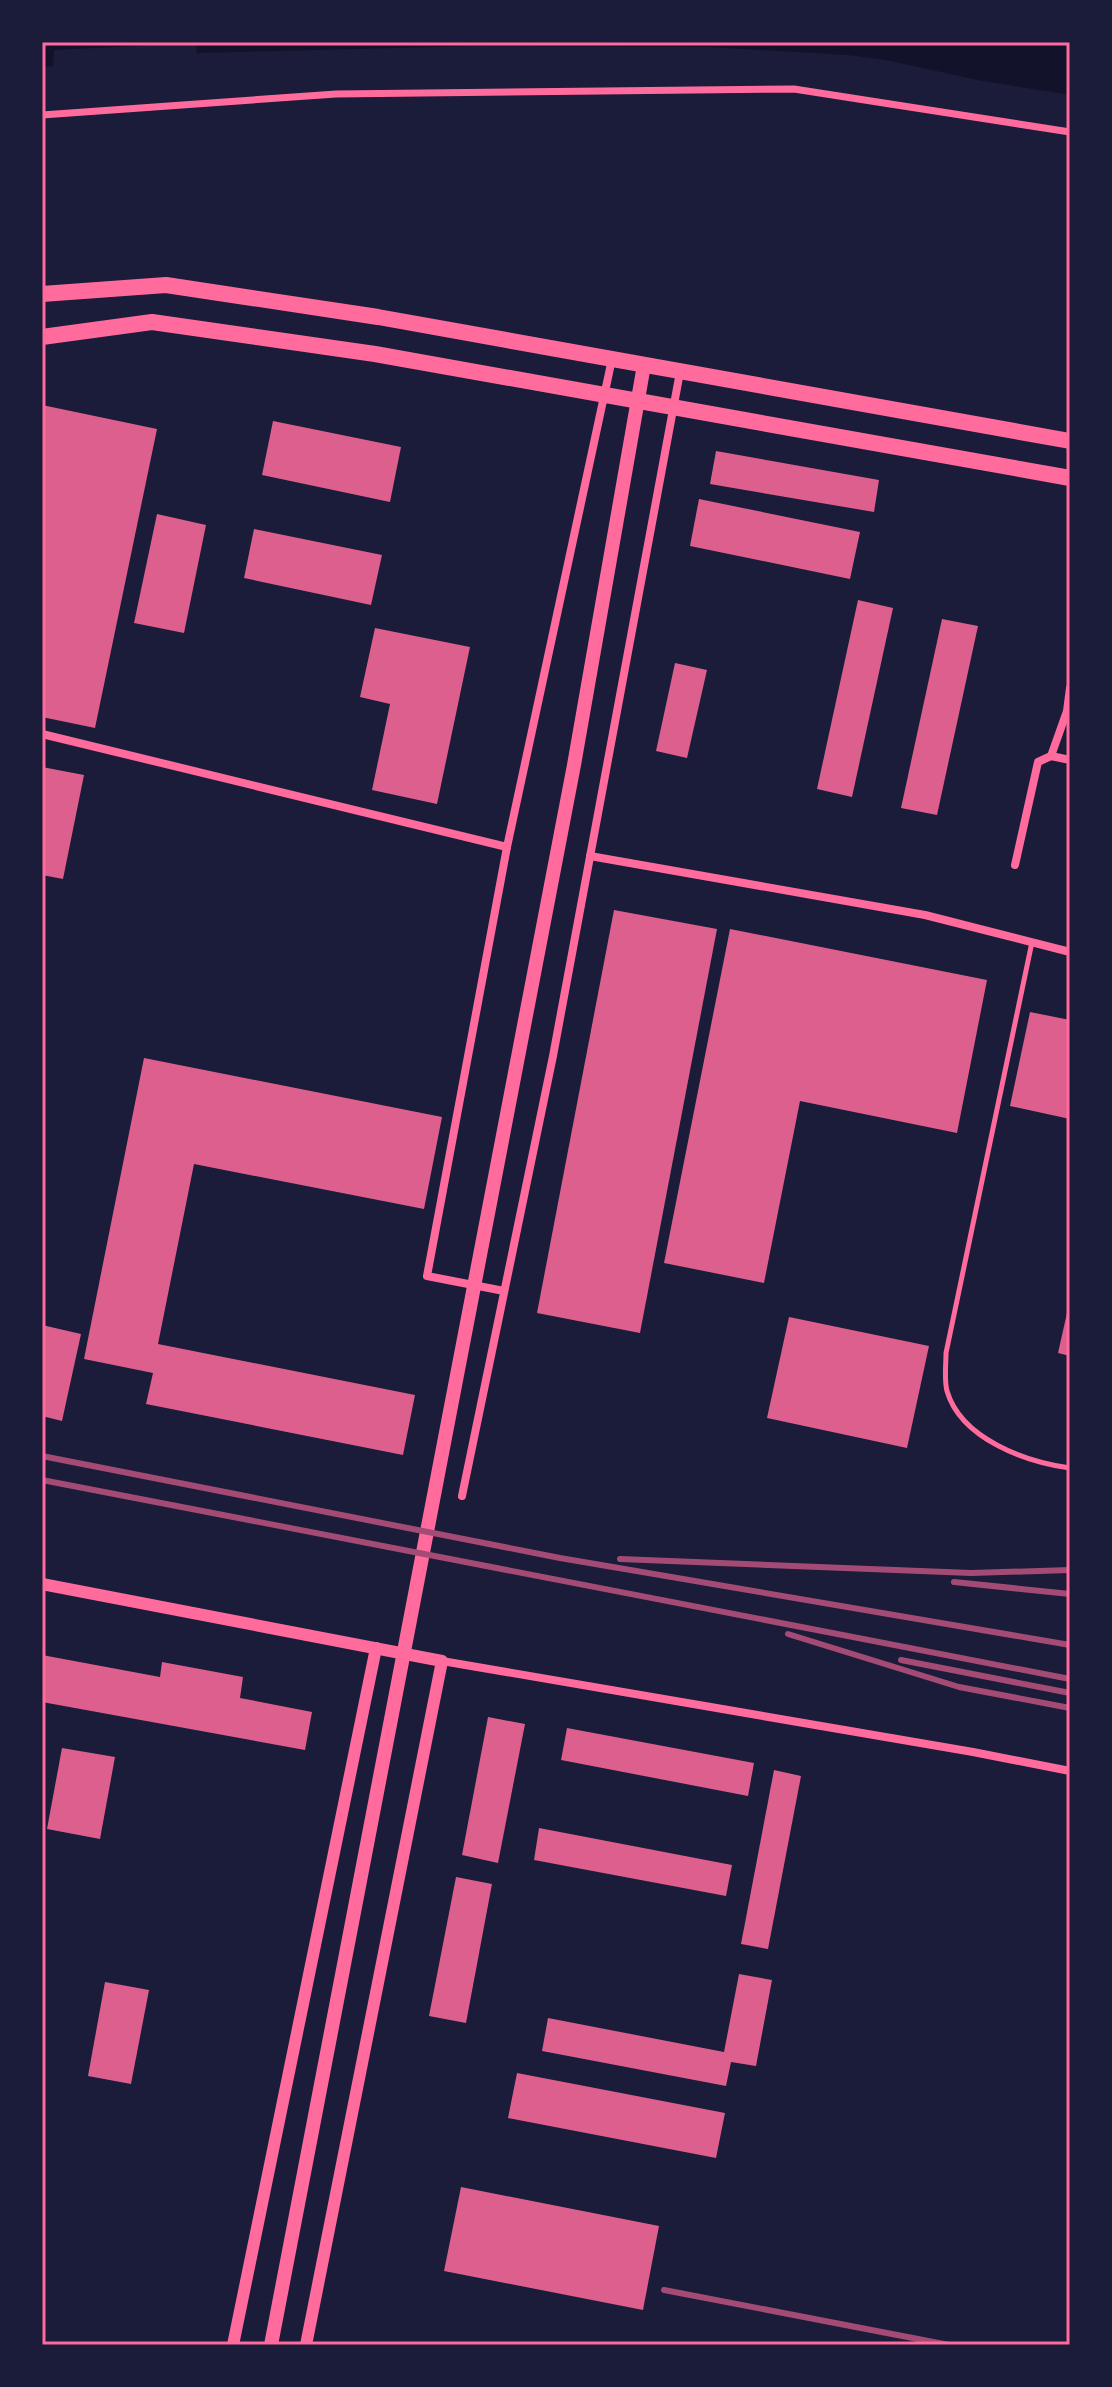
<svg xmlns="http://www.w3.org/2000/svg" width="1112" height="2387" font-family="'PT Serif',serif">
  <style>
    .water { fill: #12122b }
    .building { fill: #dd5f8e }
    .lines { fill: none; stroke-linecap: round; stroke-linejoin: round }
    .service { stroke: #ff6b9d; stroke-width: 5 }
    .pedestrian { stroke: #ff6b9d; stroke-width: 7 }
    .minor { stroke: #ff6b9d; stroke-width: 8 }
    .tertiary { stroke: #ff6b9d; stroke-width: 12 }
    .secondary { stroke: #ff6b9d; stroke-width: 14 }
    .trunk { stroke: #ff6b9d; stroke-width: 16 }
    .rail { stroke: #a44b75; stroke-width: 6 }
    .neatline { fill: none; stroke: #ff6b9d; stroke-width: 3 }
  </style>
  <rect width="100%" height="100%" fill="#1b1b3a"/>
  <path class="water" d="M42 42H1070V95L978 80 886 60 848 55 709 47 477 46 197 53 196 43 54 50 53 66 42 67Z"/>
  <g class="building">
    <path d="M42 405 157 429 95 728 42 717Z"/>
    <path d="M273 421 401 447 390 502 262 475Z"/>
    <path d="M716 451 879 480 874 512 710 484Z"/>
    <path d="M699 499 860 532 850 579 690 546Z"/>
    <path d="M157 514 206 525 184 633 134 623Z"/>
    <path d="M254 529 382 555 371 605 244 578Z"/>
    <path d="M858 600 893 608 852 797 817 789Z"/>
    <path d="M942 619 978 626 937 815 901 808Z"/>
    <path d="M375 628 470 647 437 804 372 790 390 704 360 697Z"/>
    <path d="M675 663 707 670 687 758 656 751Z"/>
    <path d="M42 767 84 775 63 879 42 875Z"/>
    <path d="M614 910 717 929 640 1333 537 1313Z"/>
    <path d="M730 929 987 980 957 1133 800 1101 764 1283 664 1263Z"/>
    <path d="M1030 1012 1070 1020V1119L1010 1106Z"/>
    <path d="M144 1058 442 1117 424 1209 194 1164 158 1344 415 1395 403 1455 146 1404 153 1373 84 1359Z"/>
    <path d="M1069 1304H1070V1356L1058 1353Z"/>
    <path d="M789 1317 929 1346 907 1448 767 1418Z"/>
    <path d="M42 1325 81 1334 62 1421 42 1416Z"/>
    <path d="M42 1655 160 1677 162 1662 243 1677 240 1698 312 1712 305 1750 42 1702Z"/>
    <path d="M488 1717 525 1724 498 1863 462 1855Z"/>
    <path d="M567 1728 754 1763 748 1796 561 1760Z"/>
    <path d="M62 1748 115 1757 100 1839 47 1829Z"/>
    <path d="M774 1770 801 1776 768 1949 741 1944Z"/>
    <path d="M539 1828 732 1865 726 1896 534 1860Z"/>
    <path d="M456 1877 492 1884 466 2023 429 2016Z"/>
    <path d="M739 1974 772 1980 756 2066 731 2062 726 2086 542 2051 548 2018 724 2052Z"/>
    <path d="M105 1982 149 1990 131 2084 88 2076Z"/>
    <path d="M517 2073 725 2113 716 2158 508 2118Z"/>
    <path d="M461 2187 659 2226 643 2310 444 2271Z"/>
  </g>
  <g class="lines">
    <path class="service" d="M1032 942 946 1353C946 1365 944 1380 947 1391 961 1439 1026 1462 1070 1468"/>
    <path class="pedestrian" d="M42 115 336 94 794 89 1070 132"/>
    <g class="minor">
      <path d="M1070 688 1067 711 1051 756 1070 760"/>
      <path d="M42 734 507 847"/>
      <path d="M590 856 925 915 1070 952"/>
      <path d="M1015 865 1038 762 1051 756"/>
      <path d="M504 1291 427 1276 507 847 612 359"/>
      <path d="M462 1496 553 1056 680 372"/>
      <path d="M442 1661 973 1752 1070 1771"/>
    </g>
    <g class="tertiary">
      <path d="M42 1584 442 1661 306 2345"/>
      <path d="M233 2345 376 1648"/>
    </g>
    <path class="secondary" d="M271 2345 574 765 644 365"/>
    <g class="trunk">
      <path d="M42 294 166 285 378 317 1070 441"/>
      <path d="M42 337 152 322 375 354 1070 478"/>
    </g>
    <g class="rail">
      <path d="M42 1456 560 1558 1070 1645"/>
      <path d="M42 1480 1070 1679"/>
      <path d="M620 1559 971 1573 1070 1570"/>
      <path d="M954 1582 1070 1594"/>
      <path d="M788 1634 959 1687 1070 1708"/>
      <path d="M901 1660 1070 1693"/>
      <path d="M664 2290 949 2345"/>
    </g>
  </g>
  <rect width="1112" height="2387" fill="none" stroke="#1b1b3a" stroke-width="88"/>
  <rect x="44" y="44" width="1024" height="2299" class="neatline"/>
</svg>
